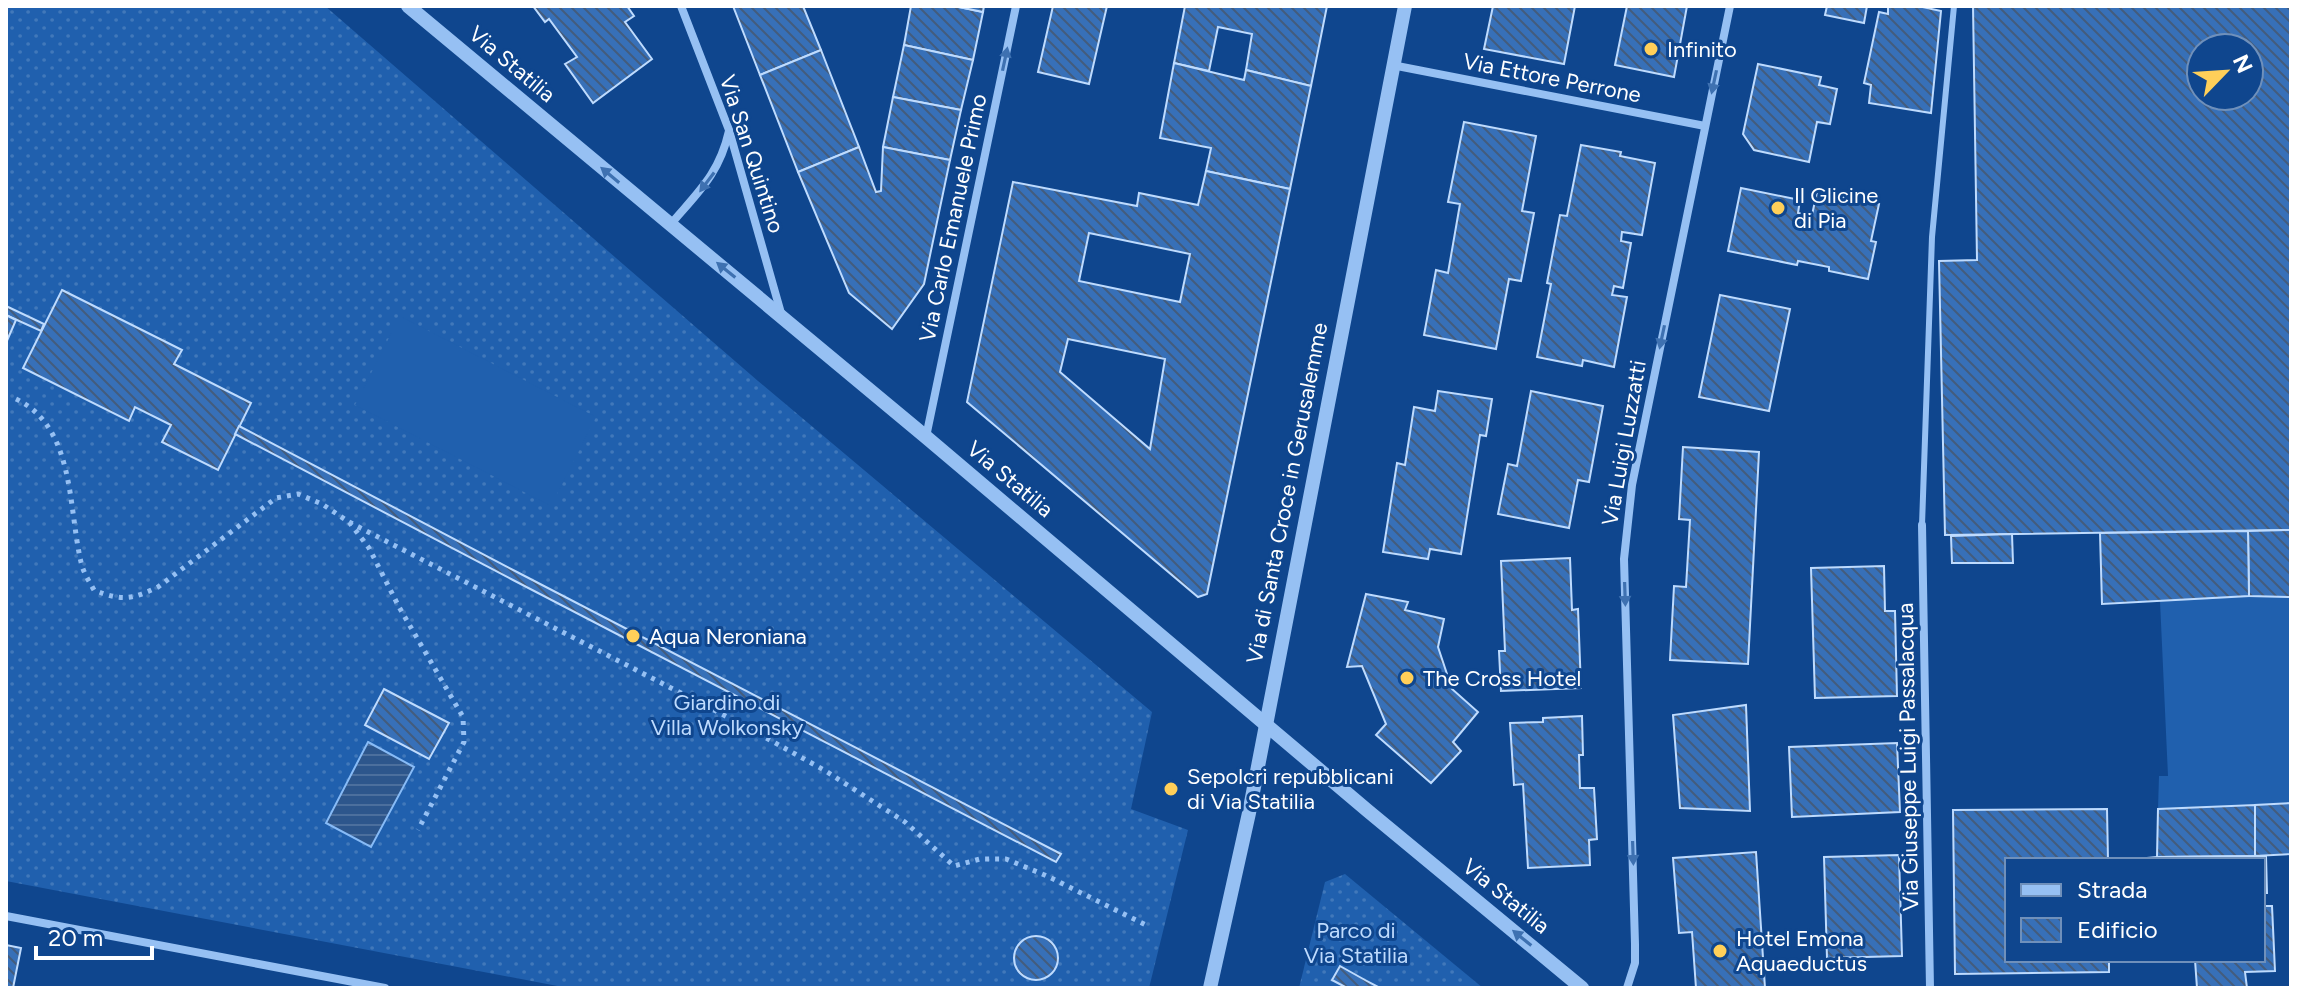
<svg xmlns="http://www.w3.org/2000/svg" width="2297" height="994" font-family="Figtree,sans-serif">
  <style>
    .grass { fill: url(#grass-dots) }
    .garden { fill: #2060ae }
    .water { fill: url(#water-rules); stroke: #87bbf7; stroke-width: 2 }
    .building { fill: url(#building-back-hatch); stroke: #bedbfe; stroke-width: 2; fill-rule: evenodd }
    .lines { fill: none; stroke-linecap: round; stroke-linejoin: round }
    .path { stroke: #96c0f3; stroke-width: 5; stroke-dasharray: 4 6; stroke-linecap: butt }
    .service { stroke: #96c0f3; stroke-width: 6 }
    .minor { stroke: #96c0f3; stroke-width: 8 }
    .tertiary { stroke: #96c0f3; stroke-width: 14 }
    .oneway { fill: #3e71b1 }
    .poi-dot { fill: #ffcf59; stroke: #0f468e; stroke-width: 3 }
    .labels { text-anchor: middle; dominant-baseline: central; stroke-width: 6; stroke-linejoin: round; paint-order: stroke }
    .poi-label { font-size: 22px; fill: #fff; stroke: #0f468e; text-anchor: start }
    .street-label { font-size: 22px; fill: #fff; stroke: #0f468e }
    .park-label { font-size: 22px; fill: #bedbfe; stroke: #0f468e }
  </style>
  <defs>
    <pattern id="grass-dots" width="8" height="8" patternUnits="userSpaceOnUse" patternTransform="scale(2)"><rect width="8" height="8" fill="#2060ae"/><path d="M2 2h.1M6 6h.1" fill="none" stroke="#4178ba" stroke-width="1.8" stroke-linecap="round"/></pattern>
    <pattern id="water-rules" width="6" height="5" patternUnits="userSpaceOnUse" patternTransform="scale(2)"><rect width="6" height="5" fill="#2d568c"/><path d="M0 2.5h6" fill="none" stroke="#4c6f9d"/></pattern>
    <pattern id="building-back-hatch" width="6" height="6" patternUnits="userSpaceOnUse" patternTransform="scale(2)"><rect width="6" height="6" fill="#3770b8"/><path d="M-1 5l2 2M0 0l6 6M5-1l2 2" fill="none" stroke="#435c7d"/></pattern>
  </defs>
  <rect width="100%" height="100%" fill="#0f468e"/>
  <g class="grass">
    <path d="M6 6H325L758 381 1152 712 1131 809 1188 830 1149 988H568L6 881Z"/>
    <path d="M1345 874 1483 988H1299L1325 882Z"/>
  </g>
  <g class="garden">
    <path d="M400 316 596 417 551 506 355 405Z"/>
    <path d="M2249 596 2291 597V803L2158 809 2159 776H2168L2160 601Z"/>
  </g>
  <path class="water" d="M368 742 414 767 371 847 326 823Z"/>
  <g class="building">
    <path d="M533 6H627L634 16 625 22 652 59 593 103 565 64 577 57 549 19 545 22Z"/>
    <path d="M733 6H803L821 50 760 75Z"/>
    <path d="M911 6H954L983 12 973 60 904 45Z"/>
    <path d="M954 6H984L983 12Z"/>
    <path d="M1053 6H1107L1089 84 1038 72Z"/>
    <path d="M1185 6H1327L1311 86 1246 70 1252 34 1218 27 1209 71 1174 63Z"/>
    <path d="M1493 6H1575L1564 64 1484 49Z"/>
    <path d="M1627 6H1687L1674 77 1615 65Z"/>
    <path d="M1827 6H1867L1864 23 1825 15Z"/>
    <path d="M1888 6H1918L1941 11 1931 113 1869 103 1871 85 1864 83 1879 12 1888 14Z"/>
    <path d="M1973 6H2291V530L1945 535 1939 261 1977 260ZM2201 48H2249V96H2201Z"/>
    <path d="M904 45 973 60 961 110 893 97Z"/>
    <path d="M821 50 859 147 798 172 760 75Z"/>
    <path d="M1174 63 1244 80 1246 70 1311 86 1290 189 1206 171 1211 148 1160 138Z"/>
    <path d="M1758 64 1821 77 1819 85 1837 89 1830 124 1817 122 1809 162 1754 150 1743 134Z"/>
    <path d="M893 97 961 110 950 160 883 147Z"/>
    <path d="M1464 122 1536 136 1522 211 1534 213 1521 281 1509 279 1496 349 1424 335 1436 270 1448 273 1460 204 1448 202Z"/>
    <path d="M1581 145 1621 152 1620 156 1655 163 1642 235 1622 232 1621 241 1631 243 1623 288 1614 286 1612 295 1627 297 1614 367 1583 360 1582 366 1537 357 1551 284 1547 283 1560 215 1567 216Z"/>
    <path d="M859 147 876 192 881 191 883 147 950 160 924 284 892 329 849 293 798 172Z"/>
    <path d="M1206 171 1290 189 1207 594 1198 597 967 402 1013 182 1137 206 1139 193 1198 205ZM1089 233 1190 254 1180 302 1079 281ZM1068 339 1165 359 1150 449 1060 372Z"/>
    <path d="M1741 188 1800 200 1798 213 1812 215 1817 192 1879 204 1871 241 1876 242 1868 279 1829 271V267L1798 261 1797 265 1728 251Z"/>
    <path d="M62 290 182 350 174 364 251 403 218 470 162 442 171 425 135 407 129 421 23 368Z"/>
    <path d="M1720 295 1790 309 1769 411 1699 397Z"/>
    <path d="M6 306 44 324 41 331 6 315Z"/>
    <path d="M6 315 16 320 6 343Z"/>
    <path d="M1438 391 1492 399 1486 436 1480 435 1461 554 1430 549 1428 559 1383 552 1397 463 1405 465 1414 407 1435 411Z"/>
    <path d="M1531 391 1603 406 1589 482 1578 480 1569 528 1498 514 1508 464 1517 466Z"/>
    <path d="M239 426 517 572 1061 854 1056 862 513 580 235 434Z"/>
    <path d="M1683 447 1759 452 1748 664 1670 660 1674 586 1686 587 1690 520 1679 519Z"/>
    <path d="M2291 530V597L2249 596 2248 531Z"/>
    <path d="M2248 531 2249 596 2102 604 2100 533Z"/>
    <path d="M2012 534 2013 563H1952L1951 536Z"/>
    <path d="M1570 558 1572 610 1578 609 1581 688 1501 691 1499 651H1505L1501 561Z"/>
    <path d="M1884 566 1885 611H1895L1897 696 1815 698 1811 568Z"/>
    <path d="M1366 594 1408 602 1405 610 1444 619 1438 647 1452 689 1478 712 1453 742 1461 751 1431 783 1376 735 1386 724 1362 666 1347 667Z"/>
    <path d="M384 689 449 723 429 759 365 725Z"/>
    <path d="M1746 705 1750 811 1680 808 1673 715Z"/>
    <path d="M1582 716 1583 755H1579L1580 788H1594L1597 839 1589 840 1590 865 1528 868 1523 784 1514 785 1510 723 1543 722V718Z"/>
    <path d="M1897 743 1900 812 1792 817 1789 747Z"/>
    <path d="M2291 803V854L2255 856V805Z"/>
    <path d="M2255 805V856L2157 857 2158 809Z"/>
    <path d="M2107 809 2108 860H2007V960H2109V972L1955 974 1953 810Z"/>
    <path d="M1756 852 1765 988H1696L1692 932 1679 933 1673 858Z"/>
    <path d="M1899 855 1902 956 1827 958 1824 857Z"/>
    <path d="M2266 856 2267 893H2263V860H2126L2157 857Z"/>
    <path d="M2263 906H2272L2275 971 2245 972 2247 988H2197L2195 960H2263Z"/>
    <circle cx="1036" cy="958" r="22"/>
    <path d="M6 945 21 948 13 988H6Z"/>
    <path d="M1340 966 1365 980 1380 988H1347L1332 980Z"/>
  </g>
  <g class="lines">
    <g class="path">
      <path d="M16 399C75 427 68 507 81 562 83 572 89 581 94 590 121 601 131 600 158 587L276 498 298 494 322 504 349 522 369 548 399 607 463 717 464 742 418 830"/>
      <path d="M349 522 741 724 824 770 905 822 954 866 980 859H1006L1047 876 1148 926"/>
    </g>
    <path class="service" d="M1922 525 1932 237 1954 6"/>
    <g class="minor">
      <path d="M681 6 729 130 781 313"/>
      <path d="M1392 65 1705 126"/>
      <path d="M670 225C697 193 719 175 729 131"/>
      <path d="M926 437 1016 6"/>
      <path d="M1922 525 1930 988"/>
      <path d="M6 916 385 988"/>
      <path d="M1627 988 1635 963V944L1624 559 1632 485 1730 6"/>
    </g>
    <g class="tertiary">
      <path d="M408 6 926 437 1368 811 1582 988"/>
      <path d="M1210 988 1249 813 1405 6"/>
    </g>
  </g>
  <defs><path id="oneway-solid" d="M-6-.8H1V-3.2L6.5 0L1 3.2V.8H-6Z" transform="scale(2)"/></defs>
  <g class="oneway">
    <use href="#oneway-solid" transform="translate(1005 59) rotate(-78)"/>
    <use href="#oneway-solid" transform="translate(1714 82) rotate(102)"/>
    <use href="#oneway-solid" transform="translate(610 175) rotate(-140)"/>
    <use href="#oneway-solid" transform="translate(707 182) rotate(127)"/>
    <use href="#oneway-solid" transform="translate(726 270) rotate(-141)"/>
    <use href="#oneway-solid" transform="translate(1662 337) rotate(102)"/>
    <use href="#oneway-solid" transform="translate(1625 594) rotate(88)"/>
    <use href="#oneway-solid" transform="translate(1633 853) rotate(88)"/>
    <use href="#oneway-solid" transform="translate(1522 938) rotate(-141)"/>
  </g>
  <g class="poi-dot">
    <circle cx="1651" cy="49" r="8"/>
    <circle cx="1778" cy="208" r="8"/>
    <circle cx="633" cy="636" r="8"/>
    <circle cx="1407" cy="678" r="8"/>
    <circle cx="1171" cy="789" r="8"/>
    <circle cx="1720" cy="951" r="8"/>
  </g>
  <g class="labels">
    <g class="poi-label">
      <text x="1667" y="49">Infinito</text>
      <text x="1794" y="195">Il Glicine<tspan x="1794" dy="25">di Pia</tspan></text>
      <text x="649" y="636">Aqua Neroniana</text>
      <text x="1423" y="678">The Cross Hotel</text>
      <text x="1187" y="776">Sepolcri repubblicani<tspan x="1187" dy="25">di Via Statilia</tspan></text>
      <text x="1736" y="938">Hotel Emona<tspan x="1736" dy="25">Aquaeductus</tspan></text>
    </g>
    <g class="street-label">
      <text transform="translate(512 64) rotate(40)">Via Statilia</text>
      <text transform="translate(1552 78) rotate(11)">Via Ettore Perrone</text>
      <text transform="translate(752 154) rotate(72)">Via San Quintino</text>
      <text transform="translate(953 218) rotate(-78)">Via Carlo Emanuele Primo</text>
      <text transform="translate(1624 443) rotate(-80)">Via Luigi Luzzatti</text>
      <text transform="translate(1010 479) rotate(40)">Via Statilia</text>
      <text transform="translate(1287 493) rotate(-79)">Via di Santa Croce in Gerusalemme</text>
      <text transform="translate(1908 757) rotate(-91)">Via Giuseppe Luigi Passalacqua</text>
      <text transform="translate(1506 896) rotate(39)">Via Statilia</text>
    </g>
    <g class="park-label">
      <text x="727" y="702">Giardino di<tspan x="727" dy="25">Villa Wolkonsky</tspan></text>
      <text x="1356" y="930">Parco di<tspan x="1356" dy="25">Via Statilia</tspan></text>
    </g>
  </g>
  <rect width="2297" height="994" fill="none" stroke="#ffffff" stroke-width="16"/>
  <rect x="2005" y="858" width="260" height="104" fill="#0f468e" stroke="#6f90bb" stroke-width="2"/>
  <rect x="2021" y="884" width="40" height="12" fill="#96c0f3" stroke="#6f90bb" stroke-width="2"/>
  <text x="2077" y="898" font-size="24" fill="#ffffff">Strada</text>
  <rect x="2021" y="918" width="40" height="24" fill="url(#building-back-hatch)" stroke="#6f90bb" stroke-width="2"/>
  <text x="2077" y="938" font-size="24" fill="#ffffff">Edificio</text>
  <g transform="translate(2225 72) rotate(65)"><circle r="38" fill="#0f468e" stroke="#6f90bb" stroke-width="2"/>
  <path d="M0-6L14 30L0 20L-14 30Z" fill="#ffcf59"/>
  <text y="-12" font-size="22" font-weight="bold" text-anchor="middle" fill="#ffffff">N</text>
  </g>
  <path d="M36 946v12h116v-12" fill="none" stroke="#ffffff" stroke-width="4"/>
  <text x="48" y="946" font-size="24" fill="#ffffff" stroke="#0f468e" stroke-width="6" paint-order="stroke">20 m</text>
</svg>
